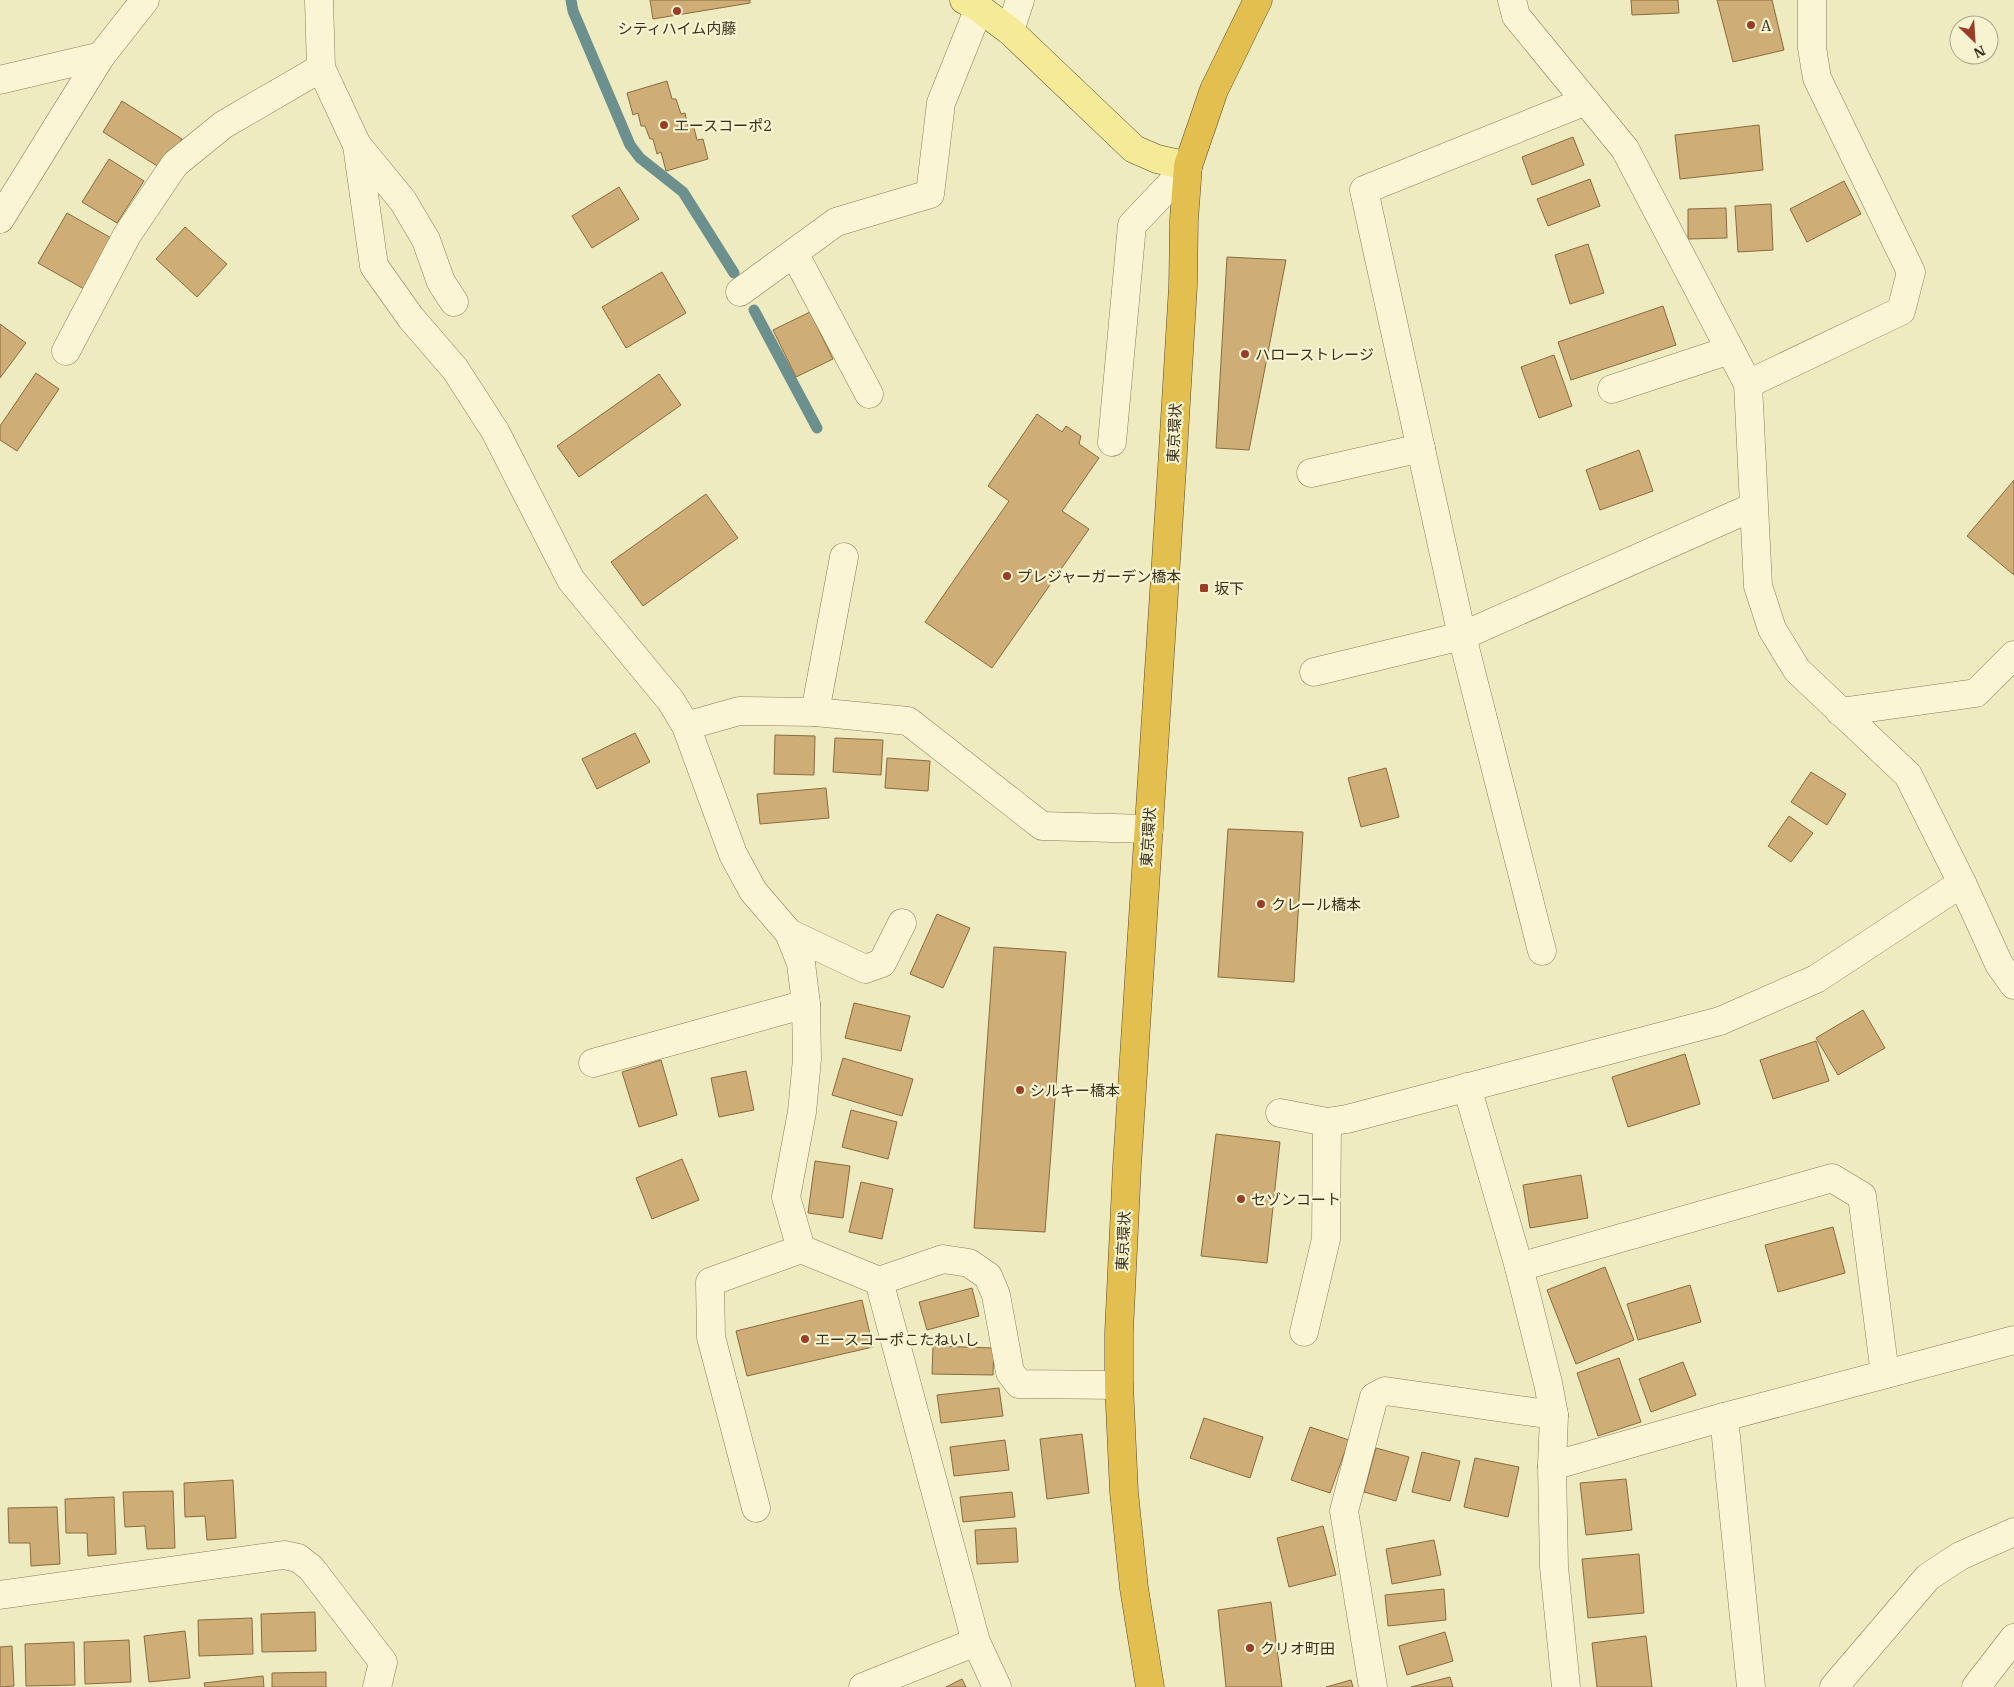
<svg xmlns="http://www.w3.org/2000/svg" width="2014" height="1687" font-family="'IBM Plex Serif','Noto Sans JP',serif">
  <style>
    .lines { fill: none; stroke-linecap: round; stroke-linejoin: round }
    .stream { stroke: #6b908e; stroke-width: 11 }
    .building { fill: #cfad76; stroke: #896b3d }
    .minor-casing { stroke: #897c58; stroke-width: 29 }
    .major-casing { stroke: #57492d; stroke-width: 29 }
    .highway-casing { stroke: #57492d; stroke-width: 29 }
    .minor { stroke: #faf6d5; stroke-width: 28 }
    .major { stroke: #f4ea97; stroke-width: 28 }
    .highway { stroke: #e2bf4f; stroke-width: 28 }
    .poi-dot { fill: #9a3d26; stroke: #f6f3d1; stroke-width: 2 }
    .labels { text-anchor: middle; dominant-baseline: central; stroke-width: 4.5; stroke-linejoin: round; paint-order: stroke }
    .poi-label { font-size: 15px; fill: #39301d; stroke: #f6f3d1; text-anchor: start }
    .street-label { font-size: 15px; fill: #39301d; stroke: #f6f3d1 }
  </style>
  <rect width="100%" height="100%" fill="#efebc1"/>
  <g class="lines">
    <g class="stream">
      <path d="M571 0 573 11 630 145 640 158 683 192 734 273"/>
      <path d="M754 310 817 428"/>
    </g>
  </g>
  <g class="building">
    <path d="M650 0H750V3L653 19Z"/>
    <path d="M1631 0H1678L1679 13 1632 15Z"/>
    <path d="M1717 0H1772L1784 50 1733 62Z"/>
    <path d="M667 81 672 99H676L681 114 685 113 688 126 693 124 697 140 703 139 708 159 666 171 661 152 657 154 653 139H650L645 126H641L638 113 633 115 627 93Z"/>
    <path d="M122 101 182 139 162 169 103 132Z"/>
    <path d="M1759 125 1763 170 1680 179 1675 135Z"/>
    <path d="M1573 137 1584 165 1532 185 1522 157Z"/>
    <path d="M109 159 144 181 117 223 82 202Z"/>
    <path d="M1590 179 1600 206 1548 226 1537 199Z"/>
    <path d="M1844 181 1861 214 1807 242 1790 209Z"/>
    <path d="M619 187 639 219 592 248 572 216Z"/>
    <path d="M1771 204 1773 250 1738 252 1735 206Z"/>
    <path d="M1726 208 1727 238 1688 239V209Z"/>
    <path d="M67 213 113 239 84 289 38 263Z"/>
    <path d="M185 227 227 264 197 297 156 259Z"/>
    <path d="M1588 244 1604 293 1570 304 1555 255Z"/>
    <path d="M1227 257 1286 260 1249 450 1216 448Z"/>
    <path d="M662 272 686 313 626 348 602 307Z"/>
    <path d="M1663 306 1676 345 1571 380 1558 342Z"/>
    <path d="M810 312 833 359 796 377 773 330Z"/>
    <path d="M0 324 26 343 0 378Z"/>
    <path d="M1554 355 1572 406 1539 418 1521 367Z"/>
    <path d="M36 373 59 389 17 451 0 440V426Z"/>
    <path d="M659 374 681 405 579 477 557 446Z"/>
    <path d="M1037 414 1062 432 1066 426 1081 436 1079 444 1099 458 1062 511 1089 529 992 668 925 622 1009 501 988 486Z"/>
    <path d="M1639 450 1653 491 1600 510 1586 470Z"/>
    <path d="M2014 480V575L1967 536Z"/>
    <path d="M706 494 738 538 643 606 611 562Z"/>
    <path d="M635 733 650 762 597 789 582 759Z"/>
    <path d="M775 735 815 736 814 775 774 774Z"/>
    <path d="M835 738 883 740 881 775 833 772Z"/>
    <path d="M887 758 930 761 928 791 885 788Z"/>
    <path d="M1386 768 1399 817 1361 827 1348 778Z"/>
    <path d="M1811 772 1846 794 1827 825 1791 802Z"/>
    <path d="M826 788 829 818 760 824 757 794Z"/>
    <path d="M1789 816 1813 833 1791 862 1768 846Z"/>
    <path d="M1228 829 1303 832 1294 982 1218 977Z"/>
    <path d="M937 914 970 928 943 988 910 974Z"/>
    <path d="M994 947 1066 952 1045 1232 974 1228Z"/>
    <path d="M854 1003 910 1016 901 1051 845 1038Z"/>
    <path d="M1863 1010 1885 1048 1838 1075 1816 1038Z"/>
    <path d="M1816 1041 1829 1081 1773 1099 1760 1060Z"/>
    <path d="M1685 1054 1700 1104 1628 1127 1612 1077Z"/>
    <path d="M843 1058 913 1079 902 1116 832 1095Z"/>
    <path d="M661 1060 677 1115 639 1127 622 1072Z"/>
    <path d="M746 1071 754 1110 719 1117 711 1078Z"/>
    <path d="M851 1110 897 1122 888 1159 842 1147Z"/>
    <path d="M1216 1134 1280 1142 1267 1263 1201 1256Z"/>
    <path d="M682 1159 699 1200 652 1219 636 1178Z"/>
    <path d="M815 1161 850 1166 843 1218 808 1213Z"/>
    <path d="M1581 1175 1588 1218 1530 1228 1523 1185Z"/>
    <path d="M861 1182 893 1189 882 1239 849 1232Z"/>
    <path d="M1833 1227 1845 1273 1778 1292 1765 1245Z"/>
    <path d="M1605 1267 1634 1340 1576 1364 1547 1290Z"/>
    <path d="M1690 1285 1701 1322 1638 1340 1627 1304Z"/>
    <path d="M972 1288 979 1316 927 1330 919 1302Z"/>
    <path d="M862 1300 873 1347 747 1376 736 1331Z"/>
    <path d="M933 1346 994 1348 993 1375 932 1374Z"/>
    <path d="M1619 1358 1641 1422 1598 1436 1577 1373Z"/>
    <path d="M1683 1362 1696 1395 1651 1412 1639 1379Z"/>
    <path d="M999 1388 1003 1416 941 1423 937 1395Z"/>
    <path d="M1204 1418 1263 1437 1250 1478 1190 1458Z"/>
    <path d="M1310 1427 1349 1440 1330 1493 1291 1480Z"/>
    <path d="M1082 1434 1089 1493 1047 1499 1040 1439Z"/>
    <path d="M1005 1440 1009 1470 954 1476 950 1447Z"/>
    <path d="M1376 1448 1409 1457 1396 1501 1364 1492Z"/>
    <path d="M1422 1452 1460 1461 1450 1501 1412 1492Z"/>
    <path d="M1475 1458 1519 1467 1508 1517 1464 1507Z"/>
    <path d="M1626 1479 1632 1530 1586 1535 1580 1483Z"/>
    <path d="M233 1480 236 1538 207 1540 205 1516 185 1517 184 1483Z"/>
    <path d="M173 1491 175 1548 147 1549 145 1526 125 1527 123 1492Z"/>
    <path d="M1012 1492 1015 1517 963 1522 960 1497Z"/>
    <path d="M114 1497 116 1554 88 1556 87 1533H66L65 1499Z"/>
    <path d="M57 1507 60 1564 31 1566 30 1543H9L8 1508Z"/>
    <path d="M1323 1526 1336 1575 1289 1587 1277 1538Z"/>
    <path d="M1016 1528 1018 1562 977 1564 975 1530Z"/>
    <path d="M1434 1540 1441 1575 1392 1584 1386 1549Z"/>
    <path d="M1639 1554 1644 1613 1588 1618 1582 1559Z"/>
    <path d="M1444 1589 1446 1620 1388 1626 1385 1595Z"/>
    <path d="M1271 1602 1282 1687H1226L1218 1610Z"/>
    <path d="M315 1612 316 1651 262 1652 261 1614Z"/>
    <path d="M252 1618 253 1654 199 1656 198 1620Z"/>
    <path d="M185 1631 190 1678 149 1682 144 1636Z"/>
    <path d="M1445 1632 1453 1661 1407 1675 1399 1646Z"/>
    <path d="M1646 1636 1652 1687H1597L1592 1643Z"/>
    <path d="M129 1640 131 1682 85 1684 84 1642Z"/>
    <path d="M74 1642 75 1685 26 1686 25 1644Z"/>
    <path d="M12 1646 14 1686 0 1687V1647Z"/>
    <path d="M326 1672V1687H272V1673Z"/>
    <path d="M263 1676 264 1687H205L204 1683Z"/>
    <path d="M1450 1677 1453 1687H1411Z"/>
    <path d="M962 1679 966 1687H946Z"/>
    <path d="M1351 1680 1353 1687H1326Z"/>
  </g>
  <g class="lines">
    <g class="minor-casing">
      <g id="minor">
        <path d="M319 0 321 68 357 145 374 266 411 318 455 369 495 431 571 580 671 701 686 726 733 854 753 891 789 933 801 963 806 1004 807 1059 802 1112 786 1197 801 1249"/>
        <path d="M1512 0 1516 16 1625 149 1748 384 1758 586 1772 629 1797 670 1908 775 1962 883 1999 964 2014 985"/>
        <path d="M1010 31 1020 0"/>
        <path d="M0 80 101 56"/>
        <path d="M357 145 403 201 426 240 441 282 454 302"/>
        <path d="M0 219 101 56 145 0"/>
        <path d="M794 253 869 394"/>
        <path d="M740 292 836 222 930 194 941 103 979 8"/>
        <path d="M66 351 127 235 175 164 223 125 321 68"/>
        <path d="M1748 384 1901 311 1911 272 1817 78 1812 48V0"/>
        <path d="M1612 389 1730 350"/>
        <path d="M1112 442 1132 225 1188 166"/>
        <path d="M1311 473 1421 448"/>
        <path d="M1314 672 1462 636 1753 507"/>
        <path d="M815 712 844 557"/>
        <path d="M1840 712 1976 693 2014 655"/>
        <path d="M686 726 739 711 815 712 908 721 1042 826 1149 829"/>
        <path d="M789 933 865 969 882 963 902 923"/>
        <path d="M1542 951 1462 636 1364 190 1586 101"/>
        <path d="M593 1063 806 1004"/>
        <path d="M1467 1087 1519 1267 1548 1383 1554 1415 1552 1466 1554 1567 1566 1687"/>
        <path d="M1280 1113 1327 1122 1347 1119 1720 1021 1816 979 1962 883"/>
        <path d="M1519 1267 1832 1178 1862 1196 1885 1374"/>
        <path d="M879 1281 976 1642 997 1687"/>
        <path d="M1304 1332 1326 1239 1327 1122"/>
        <path d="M1724 1417 1751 1687"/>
        <path d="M1552 1466 1724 1417 2014 1340"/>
        <path d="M756 1508 711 1337 710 1282 801 1249 879 1281 943 1259 969 1263 988 1276 996 1295 1010 1372 1019 1384 1119 1385"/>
        <path d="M0 1595 284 1555 298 1558 311 1568 383 1662 377 1687"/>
        <path d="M863 1687 976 1642"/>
        <path d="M1373 1687 1344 1511 1374 1397 1385 1391 1554 1415"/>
        <path d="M1834 1687 1928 1577 1960 1556 2014 1532"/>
        <path d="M1976 1687 2014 1638"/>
      </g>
    </g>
    <g class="major-casing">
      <path id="major" d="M964 0 979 8 1010 31 1134 149 1157 159 1188 166"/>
    </g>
    <g class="highway-casing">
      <path id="highway" d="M1150 1687 1134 1588 1124 1492 1119 1385V1332L1127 1166 1172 468 1183 286 1184 220 1188 166 1214 90 1258 0"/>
    </g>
    <use href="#minor" class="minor"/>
    <use href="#major" class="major"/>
    <use href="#highway" class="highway"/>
  </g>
  <g class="poi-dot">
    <circle cx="677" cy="11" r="5"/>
    <circle cx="1751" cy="25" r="5"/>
    <circle cx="664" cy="125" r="5"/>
    <circle cx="1245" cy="354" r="5"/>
    <circle cx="1007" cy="576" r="5"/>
    <rect x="1199" y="583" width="10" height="10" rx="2.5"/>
    <circle cx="1261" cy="904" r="5"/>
    <circle cx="1020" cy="1090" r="5"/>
    <circle cx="1241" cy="1199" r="5"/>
    <circle cx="805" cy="1339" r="5"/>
    <circle cx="1250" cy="1648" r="5"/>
  </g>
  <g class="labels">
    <g class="poi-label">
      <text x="1761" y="25">A</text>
      <text x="677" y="28" text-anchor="middle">シティハイム内藤</text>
      <text x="674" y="125">エースコーポ2</text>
      <text x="1255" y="354">ハローストレージ</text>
      <text x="1017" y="576">プレジャーガーデン橋本</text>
      <text x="1214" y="588">坂下</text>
      <text x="1271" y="904">クレール橋本</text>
      <text x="1030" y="1090">シルキー橋本</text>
      <text x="1251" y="1199">セゾンコート</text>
      <text x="815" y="1339">エースコーポこたねいし</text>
      <text x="1260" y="1648">クリオ町田</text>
    </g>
    <g class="street-label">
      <text transform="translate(1174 433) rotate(-87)">東京環状</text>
      <text transform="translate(1148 837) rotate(-86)">東京環状</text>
      <text transform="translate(1123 1241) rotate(-87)">東京環状</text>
    </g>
  </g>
  <g transform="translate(1974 40) rotate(155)"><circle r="24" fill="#f6f3d1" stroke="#aaa589"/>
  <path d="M0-4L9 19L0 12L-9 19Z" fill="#9a3d26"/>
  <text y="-8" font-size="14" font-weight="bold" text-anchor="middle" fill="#39301d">N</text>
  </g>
</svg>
